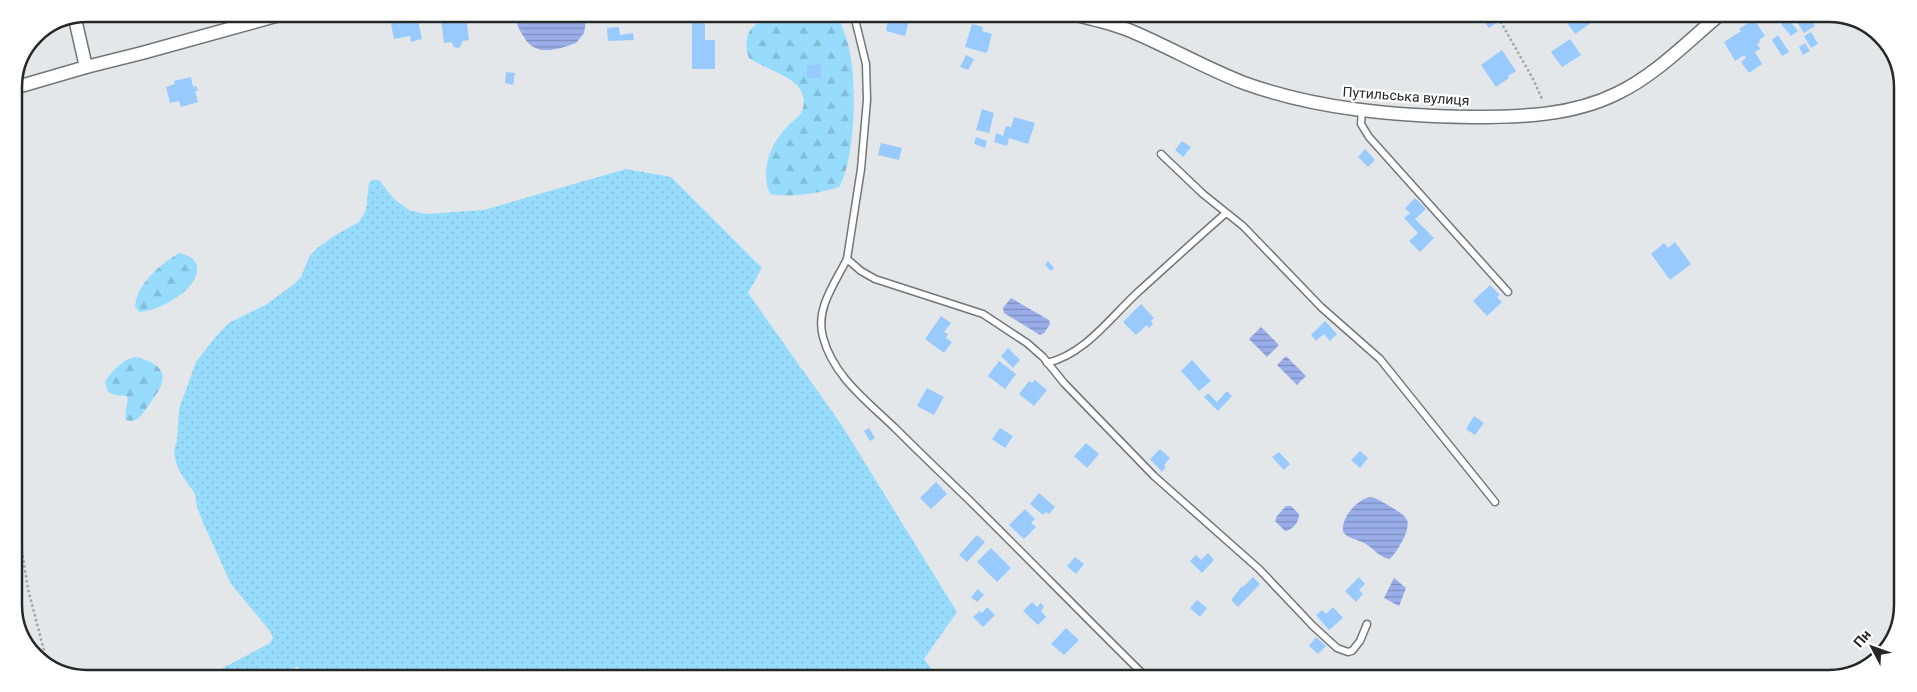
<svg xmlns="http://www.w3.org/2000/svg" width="1917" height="692" font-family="Roboto,sans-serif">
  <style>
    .grass { fill: url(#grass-dots) }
    .forest { fill: url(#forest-firs) }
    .water { fill: url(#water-rules) }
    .building { fill: #98cafd }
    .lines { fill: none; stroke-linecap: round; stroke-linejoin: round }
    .lane-casing { stroke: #727678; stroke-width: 9 }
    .street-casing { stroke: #727678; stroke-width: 15 }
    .path { stroke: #a2a5a7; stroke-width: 2.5; stroke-dasharray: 2.5 2.5; stroke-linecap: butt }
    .lane { stroke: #fff; stroke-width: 6 }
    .street { stroke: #fff; stroke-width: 12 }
    .labels { text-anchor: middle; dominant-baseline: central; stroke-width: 4.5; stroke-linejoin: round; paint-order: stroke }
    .street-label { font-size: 14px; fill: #262828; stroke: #fff }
    .rim { fill: none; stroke: #262828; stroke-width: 2.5 }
  </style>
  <defs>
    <pattern id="grass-dots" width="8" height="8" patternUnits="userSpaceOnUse" patternTransform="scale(1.25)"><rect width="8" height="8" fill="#97dcfd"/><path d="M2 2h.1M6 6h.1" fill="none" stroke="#82bdd9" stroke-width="1.8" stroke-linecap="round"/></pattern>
    <pattern id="forest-firs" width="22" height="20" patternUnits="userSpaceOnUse" patternTransform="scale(1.25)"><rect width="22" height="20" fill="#97dcfd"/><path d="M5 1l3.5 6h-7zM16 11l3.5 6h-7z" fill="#82bdd9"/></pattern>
    <pattern id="water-rules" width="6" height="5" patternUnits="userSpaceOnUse" patternTransform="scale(1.25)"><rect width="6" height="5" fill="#99ade9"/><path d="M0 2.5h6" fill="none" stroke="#7d8dbd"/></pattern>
  </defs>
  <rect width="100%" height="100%" fill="#e3e7ea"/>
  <path class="grass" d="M626 169 671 177 762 268 748 293 841 424 957 612 924 659 937 676 304 675 297 666 292 670 290 675H217L219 670 270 643 273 638 270 631 231 584 204 525 197 507 195 494 181 474 176 463 174 451 177 440 179 409 196 362 217 335 229 323 267 304 294 284 301 277 309 257 317 248 334 236 359 222 366 210 369 183 372 180H379L394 199 409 210 425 214 440 213 484 210Z"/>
  <g class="forest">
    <path d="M766 15H839C841 27 847 37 849 49 857 81 856 158 839 187 819 193 791 198 770 194 760 171 770 144 787 127 791 122 798 118 801 113 807 102 803 89 793 82 782 73 762 67 749 58 745 49 745 33 754 26 760 22 763 23 766 15Z"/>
    <path d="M179 253C187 255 195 257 197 267 200 289 158 312 139 312L135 306C138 282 160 265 179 253Z"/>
    <path d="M135 357C164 363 171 377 152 400 148 406 143 415 137 419 133 421 130 421 126 420 124 411 129 404 127 396L115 395 108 392 105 382C111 372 123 359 135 357Z"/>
  </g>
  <g class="water">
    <path d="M516 15H587L584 33 576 43C557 50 535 57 524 37 519 30 516 23 516 15Z"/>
    <path d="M1011 298 1049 320 1050 324 1044 333 1040 335 1004 313 1003 308Z"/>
    <path d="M1261 327 1279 345 1267 357 1249 339Z"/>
    <path d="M1286 356 1306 376 1297 385 1277 365Z"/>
    <path d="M1370 497C1377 498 1382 502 1388 505 1394 509 1404 514 1407 520 1411 530 1397 552 1390 559 1379 558 1372 546 1362 542 1355 539 1348 538 1343 532 1341 518 1356 500 1370 497Z"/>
    <path d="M1286 506H1291L1299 514C1299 522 1293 530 1285 531L1275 521 1277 516Z"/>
    <path d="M1394 578 1406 588 1399 606 1384 598Z"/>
  </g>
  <g class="building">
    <path d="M466 15 469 40 463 41 460 47 458 48 454 47 451 42 444 43 441 19Z"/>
    <path d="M608 15H641L642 20 609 23Z"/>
    <path d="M889 15 910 16 905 36 886 31Z"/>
    <path d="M417 16 422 39 411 42 410 36 394 39 390 19 398 18 399 20Z"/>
    <path d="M1486 17H1490L1495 24 1489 28 1482 19Z"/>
    <path d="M1563 17H1587L1591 23 1575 34Z"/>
    <path d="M1799 17H1810L1815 26 1804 33 1797 22 1801 20Z"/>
    <path d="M1754 19 1765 36 1759 40 1760 42 1757 44 1760 49 1755 52 1762 64 1749 73 1741 62 1746 58 1744 55 1735 61 1724 42 1741 31 1739 29Z"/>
    <path d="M1788 19 1798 31 1791 36 1781 24Z"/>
    <path d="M692 21H705V40H715V69H692Z"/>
    <path d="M972 24 983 27 982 31 992 34 987 53 965 47Z"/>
    <path d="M619 27 620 35 633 33 634 40 608 41 607 28Z"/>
    <path d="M1811 32 1818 44 1811 48 1804 36Z"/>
    <path d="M1778 35 1789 52 1782 56 1772 40Z"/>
    <path d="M1570 39 1581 55 1562 67 1551 52Z"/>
    <path d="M1805 43 1810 51 1803 55 1799 47Z"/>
    <path d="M1502 50 1516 71 1508 76 1509 78 1496 87 1481 65Z"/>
    <path d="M966 55 974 59 968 70 960 67Z"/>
    <path d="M821 64V78H807V65Z"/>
    <path d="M506 72 515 73 513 85 505 83Z"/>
    <path d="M191 77 193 87 196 86 198 91H195L198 102 181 107 179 101 170 103 166 87 175 84 174 81Z"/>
    <path d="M982 109 994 113 989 133 976 130Z"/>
    <path d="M1014 117 1035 123 1028 144 1009 138 1007 146 994 142 996 133 1003 136 1006 126 1011 127Z"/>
    <path d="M976 137 987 141 985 148 974 144Z"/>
    <path d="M1182 141 1191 147 1183 157 1175 150Z"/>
    <path d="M881 143 902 148 899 160 878 155Z"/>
    <path d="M1365 149 1375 160 1368 167 1358 157Z"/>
    <path d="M1415 198 1426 209 1415 219 1434 238 1420 252 1409 241 1418 233 1404 218 1410 213 1405 208Z"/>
    <path d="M1675 242 1691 264 1670 280 1651 254 1664 243 1668 248Z"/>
    <path d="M1048 261 1054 268 1051 271 1045 265Z"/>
    <path d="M1490 285 1500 295 1497 297 1502 302 1487 316 1473 301Z"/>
    <path d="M1141 304 1154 318 1151 321 1153 324 1149 328 1147 325 1136 335 1123 322Z"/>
    <path d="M941 316 951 323 944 332 948 334 946 338 952 342 944 353 925 339Z"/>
    <path d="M1325 321 1337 334 1330 341 1324 334 1316 341 1311 335Z"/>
    <path d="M1008 348 1020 360 1013 368 1001 356Z"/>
    <path d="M1192 360 1211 381 1199 391 1181 371Z"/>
    <path d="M999 361 1016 374 1005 389 988 376Z"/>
    <path d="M1035 380 1047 390 1034 406 1019 394 1029 381 1032 383Z"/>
    <path d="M927 388 944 397 934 415 917 406Z"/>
    <path d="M1227 391 1232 396 1218 411 1204 397 1208 393 1217 402Z"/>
    <path d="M1474 416 1484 423 1475 435 1466 429Z"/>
    <path d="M869 428 875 438 870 441 864 431Z"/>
    <path d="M1000 428 1013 436 1005 448 992 439Z"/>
    <path d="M1086 443 1099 454 1087 468 1074 456Z"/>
    <path d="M1160 449 1170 458 1164 465 1166 467 1162 472 1150 459Z"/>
    <path d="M1360 451 1368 458 1360 468 1351 460Z"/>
    <path d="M1279 452 1290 464 1284 470 1272 457Z"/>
    <path d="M936 482 947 494 931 509 920 498Z"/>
    <path d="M1039 493 1055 507 1049 514 1046 512 1043 515 1030 504Z"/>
    <path d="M1025 509 1035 519 1031 523 1036 527 1024 539 1009 525Z"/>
    <path d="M977 535 985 542 967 562 959 555Z"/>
    <path d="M991 548 1011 568 997 582 977 562Z"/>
    <path d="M1208 553 1214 560 1202 573 1190 561 1196 555 1201 560Z"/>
    <path d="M1075 557 1084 564 1076 574 1067 566Z"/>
    <path d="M1253 577 1260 584 1238 607 1231 600 1242 586 1243 587Z"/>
    <path d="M1359 577 1365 584 1359 590 1363 594 1356 602 1345 591Z"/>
    <path d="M978 589 984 595 977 602 971 597Z"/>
    <path d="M1197 600 1207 608 1200 617 1190 608Z"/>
    <path d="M1032 602 1037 607 1041 603 1044 607 1041 611 1046 617 1038 625 1023 611Z"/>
    <path d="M987 607 995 615 983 627 973 617 980 611 982 613Z"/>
    <path d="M1333 607 1343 618 1329 630 1316 615 1322 610 1326 614Z"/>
    <path d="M1066 628 1079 640 1064 655 1051 644Z"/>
    <path d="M1316 637 1326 646 1318 654 1309 646Z"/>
  </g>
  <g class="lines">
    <g class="lane-casing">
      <g id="lane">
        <path d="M854 15 866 64 867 100 861 169 847 259 861 271 875 279 983 314 1027 343 1043 357 1064 383 1154 476 1259 569 1313 626 1337 648 1348 652 1352 651 1360 641 1367 624"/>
        <path d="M1362 110 1361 124 1369 137 1508 292"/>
        <path d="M1161 154 1203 194 1243 226 1321 307 1380 359 1495 502"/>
        <path d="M847 259C835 283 815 309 823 337 833 376 867 401 895 428 918 451 942 474 966 497 1026 556 1085 617 1146 677"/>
        <path d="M1047 363C1085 354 1110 318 1137 293 1167 266 1196 239 1226 213"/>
      </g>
    </g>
    <g class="street-casing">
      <g id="street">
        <path d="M1080 16C1097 20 1114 24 1131 31 1169 47 1205 68 1244 83 1316 109 1395 116 1471 117 1521 117 1572 116 1618 93 1655 75 1685 44 1717 17"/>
        <path d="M75 19 86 67"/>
        <path d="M14 88 86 67 142 53 283 14"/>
      </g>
    </g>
    <g class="path">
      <path d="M1498 17 1533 79 1543 101"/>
      <path d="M14 501 28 589 47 662"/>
    </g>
    <use href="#lane" class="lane"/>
    <use href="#street" class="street"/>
  </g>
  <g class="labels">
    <g class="street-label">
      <text transform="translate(1406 96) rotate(4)">Путильська вулиця</text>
    </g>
  </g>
  <path d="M0 0H1917V692H0ZM87 22H1829A65 65 0 0 1 1894 87V605A65 65 0 0 1 1829 670H87A65 65 0 0 1 22 605V87A65 65 0 0 1 87 22Z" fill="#fff" fill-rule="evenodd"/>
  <path class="rim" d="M87 22H1829A65 65 0 0 1 1894 87V605A65 65 0 0 1 1829 670H87A65 65 0 0 1 22 605V87A65 65 0 0 1 87 22Z"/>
  <g transform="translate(1872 647) rotate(311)" stroke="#ffffff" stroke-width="4" paint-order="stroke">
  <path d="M0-4L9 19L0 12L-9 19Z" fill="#262828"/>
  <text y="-8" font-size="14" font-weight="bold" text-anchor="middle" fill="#262828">Пн</text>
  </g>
</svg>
